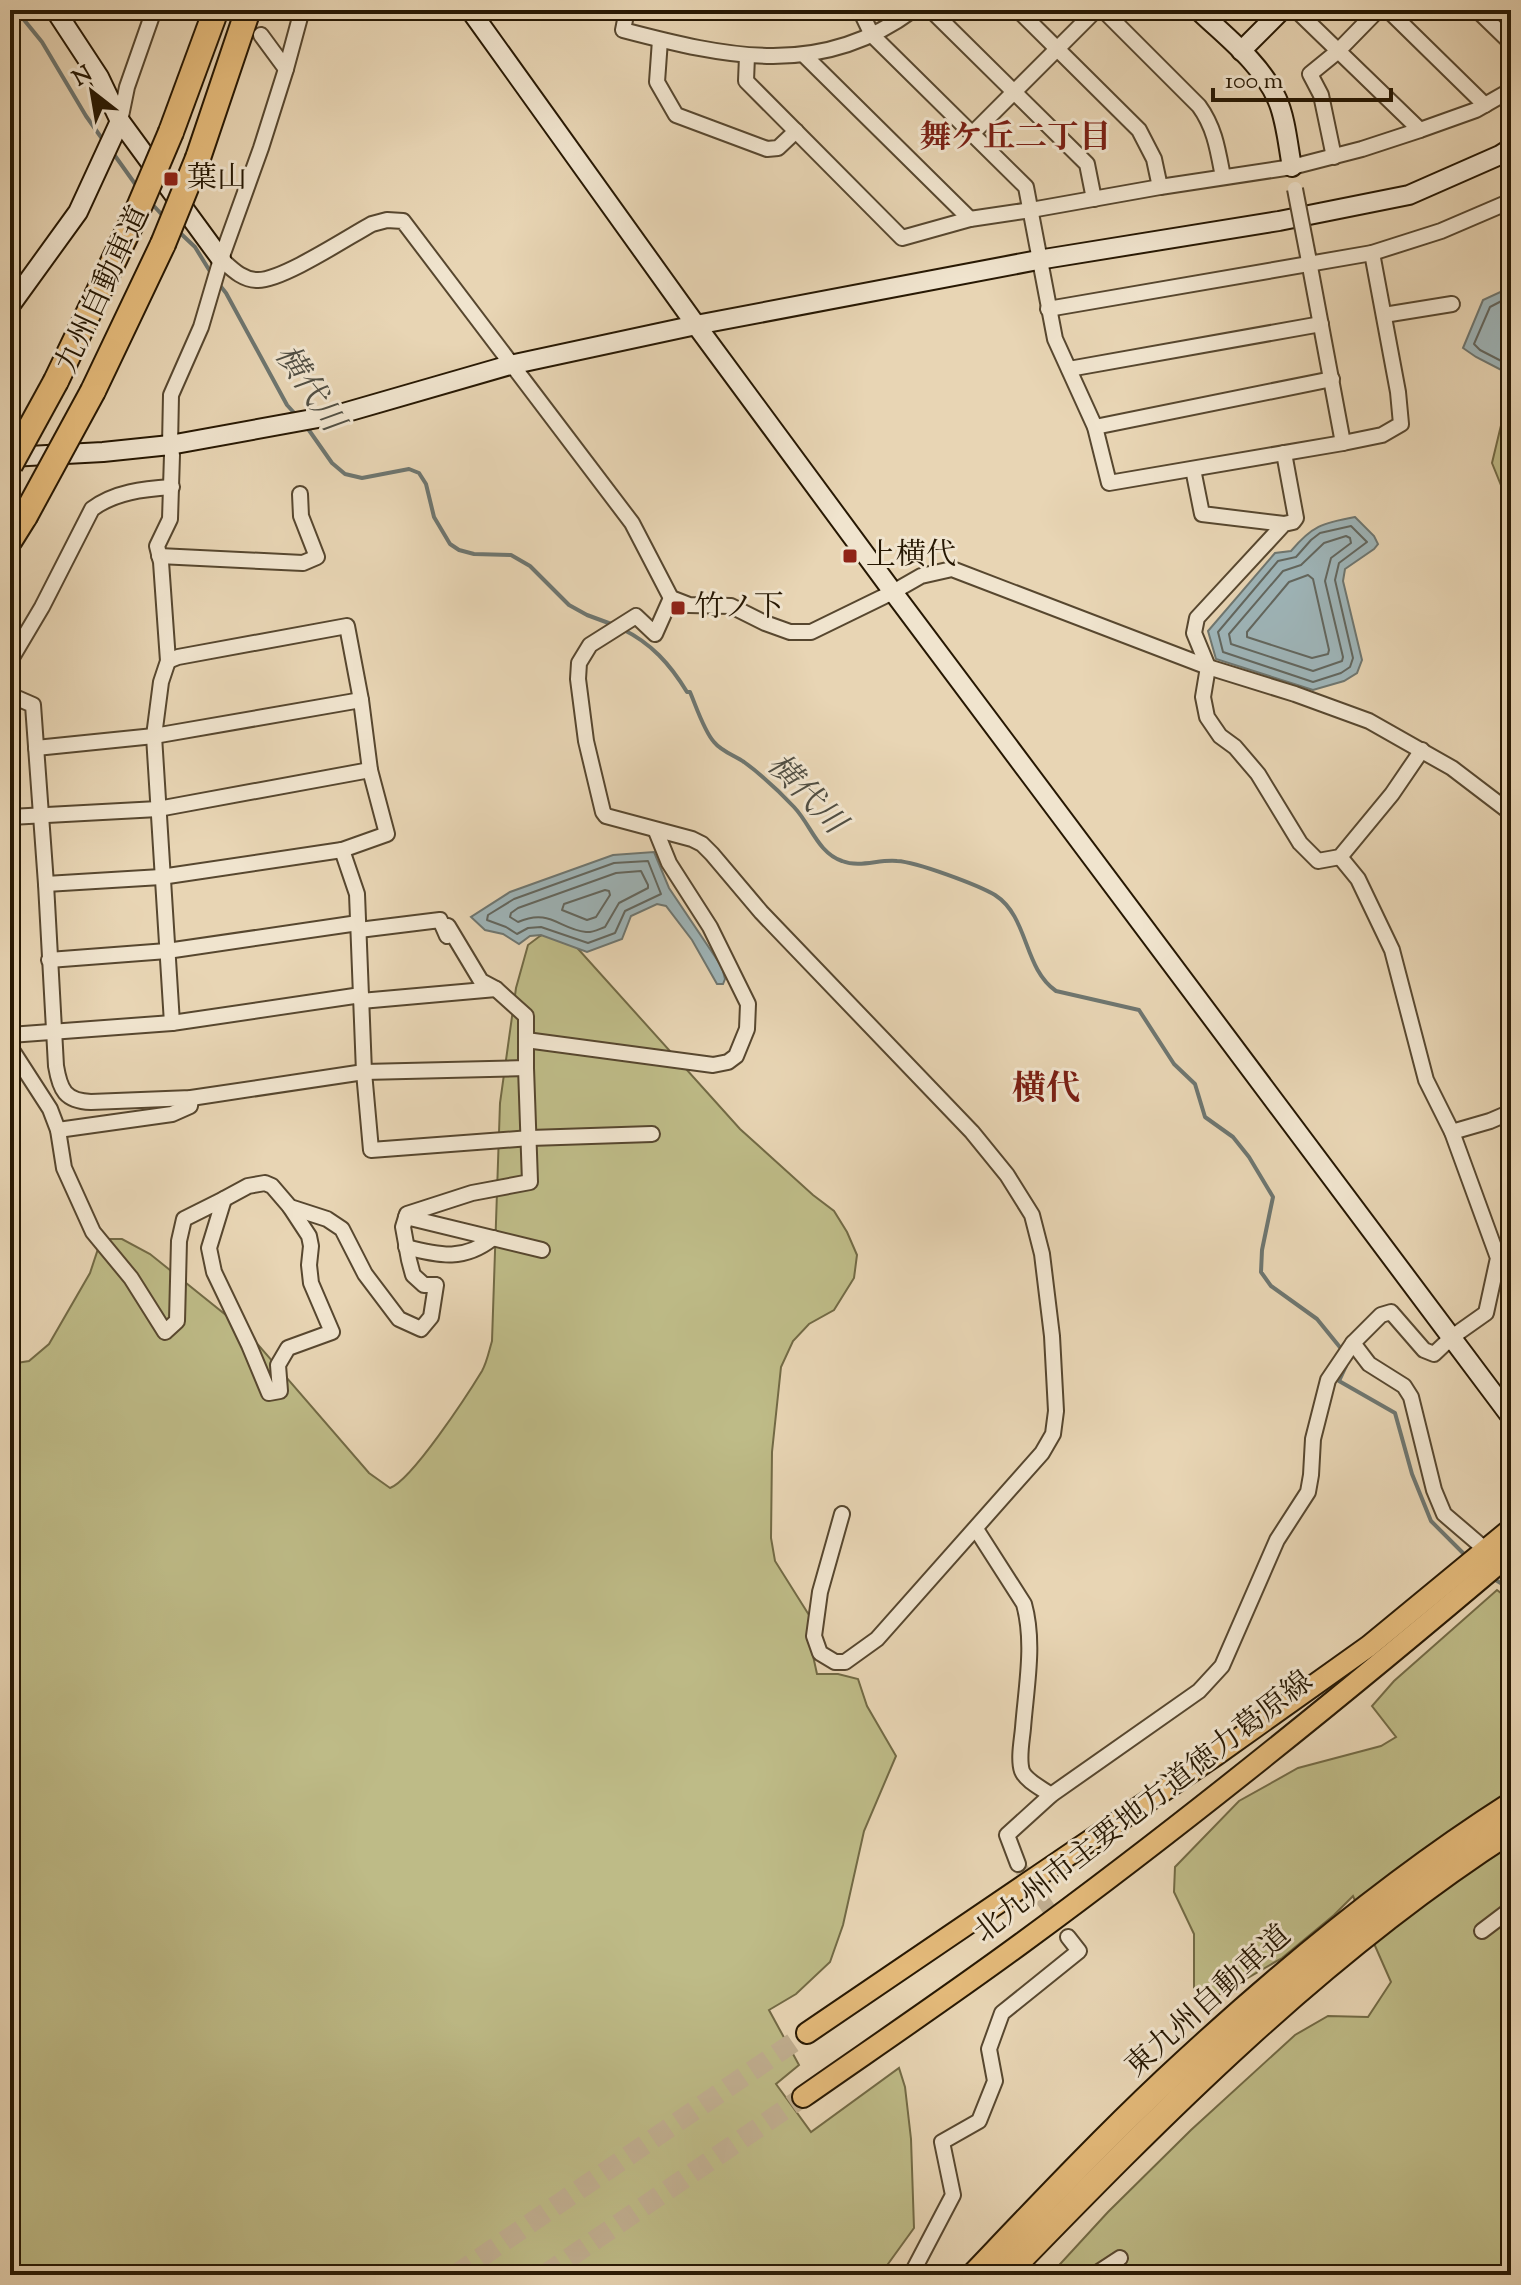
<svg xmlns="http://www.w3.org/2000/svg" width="1521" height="2285" font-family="'Sorts Mill Goudy','Noto Serif JP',serif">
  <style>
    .green { fill: #bebb87; stroke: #726a45; stroke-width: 2 }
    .water { fill: #9eb5b9; stroke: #6e7670; stroke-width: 2 }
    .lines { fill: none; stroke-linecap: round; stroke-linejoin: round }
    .shore { stroke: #62665e; stroke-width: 2 }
    .stream { stroke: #6e7670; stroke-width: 4 }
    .street-tunnel { stroke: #c1af91; stroke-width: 14; stroke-dasharray: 14 7; stroke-linecap: butt }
    .primary-tunnel { stroke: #c1af91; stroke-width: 20; stroke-dasharray: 20 10; stroke-linecap: butt }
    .street-casing { stroke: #57472f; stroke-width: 18 }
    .secondary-casing { stroke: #271803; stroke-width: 22 }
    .primary-casing { stroke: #271803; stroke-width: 24 }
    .highway-casing { stroke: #271803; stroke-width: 28 }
    .street { stroke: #f0e4ce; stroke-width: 14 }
    .secondary { stroke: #f0e4ce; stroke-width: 18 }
    .primary { stroke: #e4ba7a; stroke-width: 20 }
    .highway { stroke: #e4ba7a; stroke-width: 24 }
    .street-bridge-casing { stroke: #57472f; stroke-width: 18; stroke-linecap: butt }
    .highway-bridge-casing { stroke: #271803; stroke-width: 28; stroke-linecap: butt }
    .street-bridge { stroke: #f0e4ce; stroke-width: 14 }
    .highway-bridge { stroke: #e4ba7a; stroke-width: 24 }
    .poi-dot { fill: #8f2418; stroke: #f0e4ce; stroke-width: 3 }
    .labels { text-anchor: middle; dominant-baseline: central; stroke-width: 6; stroke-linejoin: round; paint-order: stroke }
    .poi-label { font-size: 30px; fill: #271803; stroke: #f0e4ce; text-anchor: start }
    .street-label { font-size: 30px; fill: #271803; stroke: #f0e4ce }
    .neighbourhood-label { font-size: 32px; font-weight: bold; fill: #7a1f14; stroke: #f0e4ce }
    .water-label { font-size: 32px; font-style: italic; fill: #514f43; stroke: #f0e4ce }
    .quarter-label { font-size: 34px; font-weight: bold; fill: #7a1f14; stroke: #f0e4ce }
  </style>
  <rect width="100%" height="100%" fill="#e8d5b4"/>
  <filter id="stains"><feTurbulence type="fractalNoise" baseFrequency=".0025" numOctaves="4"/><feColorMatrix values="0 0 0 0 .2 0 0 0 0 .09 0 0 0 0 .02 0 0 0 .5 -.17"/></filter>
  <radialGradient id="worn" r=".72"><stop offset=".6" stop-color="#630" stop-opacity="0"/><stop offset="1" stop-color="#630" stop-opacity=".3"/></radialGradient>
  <g class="green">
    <path d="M1511 396V510L1492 463 1503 417Z"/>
    <path d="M550 931H562L740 1129 813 1195 834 1211 847 1232 857 1255 854 1278 834 1310 809 1324 793 1341 781 1367 772 1452 771 1538 775 1561 809 1615 810 1642 817 1674H838L858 1679 867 1706 896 1756 864 1831 843 1925 830 1962 796 1994 769 2010 799 2065 776 2084 811 2132 899 2068 905 2087 911 2139 914 2228 880 2275H10V1364L29 1361 49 1344 90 1273 99 1246 109 1239H122L150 1254 247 1332 369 1473 390 1488C412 1480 468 1394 482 1371 487 1362 489 1351 492 1341L500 1103 516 988 528 945 540 936Z"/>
    <path d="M1497 1590 1511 1601V2275H1050L1108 2212 1191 2130 1295 2035 1328 2016 1368 2017 1391 1982 1353 1896 1334 1915 1282 1958 1208 2001 1194 1990V1934L1174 1892 1175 1867 1239 1801 1298 1768 1381 1746 1396 1737 1372 1706 1394 1681Z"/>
  </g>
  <g class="water">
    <path d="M1511 287V375L1476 357 1463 348 1483 300Z"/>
    <path d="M1355 517 1374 536 1378 544 1374 549 1345 569 1343 581 1362 660 1357 673 1344 681 1313 690 1216 659 1208 631 1275 553 1291 551C1312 526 1322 523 1355 517Z"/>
    <path d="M654 852 669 888 722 967 725 979 723 984H717L692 940 666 906 657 904 631 916 622 939 587 952 541 935 530 936 519 944 503 934 485 930 471 917 510 892 613 855Z"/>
  </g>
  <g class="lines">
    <g class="shore">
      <path d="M1511 296 1490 307 1474 344 1480 350 1511 366"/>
      <path d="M1351 526 1367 542 1339 563 1335 580 1353 658 1350 667 1341 673 1313 682 1223 652 1218 632 1278 561 1296 557 1311 540 1320 533Z"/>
      <path d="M1346 536 1350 538 1351 543 1331 558 1325 581 1343 657 1342 661 1313 671 1231 644 1229 634 1283 571 1301 565 1324 543Z"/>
      <path d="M1308 575 1313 579 1329 650 1328 654 1312 658 1247 637V632L1289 582Z"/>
      <path d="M648 861 661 894 625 911 615 933 588 943 541 927 528 928 517 934 506 927 487 920 488 915 514 899 614 863Z"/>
      <path d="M641 871 648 885V888L619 903 605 927C599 929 592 933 586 932 559 929 550 908 518 922L510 917 511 913 518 908 616 873Z"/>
      <path d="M605 890 609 891 610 895 596 917 587 920 562 910 564 904Z"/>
    </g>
    <g class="stream">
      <path d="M16 10 42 42 86 116 103 140"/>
      <path d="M113 153 138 188"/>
      <path d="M152 204 165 218"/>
      <path d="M177 230 195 247 211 273"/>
      <path d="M218 283 226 293 287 405 297 416"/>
      <path d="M306 426 332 463 345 474 362 478 409 469 419 473 426 484 434 517 450 544 459 550 474 554 511 555 530 566 569 605 587 615 614 625"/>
      <path d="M622 629C651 643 670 664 687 692H690C696 706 704 731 714 742 721 751 735 756 744 762 763 776 779 791 794 807 811 825 818 853 842 861 860 868 879 859 897 861 917 862 978 885 995 895 1029 917 1023 968 1056 991L1139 1010 1174 1064 1195 1084 1205 1117 1233 1137 1249 1157 1273 1197 1262 1250 1261 1272 1271 1286 1317 1319 1343 1351"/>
      <path d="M1346 1366 1339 1381 1395 1413 1412 1474 1431 1521 1468 1558"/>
      <path d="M1492 1578 1511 1589"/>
    </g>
    <path class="street-tunnel" d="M1018 1864 1068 1937"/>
    <g class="primary-tunnel">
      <path d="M455 2275 807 2033"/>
      <path d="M544 2275 803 2097"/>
    </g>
    <g class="street-casing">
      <g id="street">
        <path d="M627 10 623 30C726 57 820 79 913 10"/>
        <path d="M860 10 872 35 1026 187 1055 339 1095 427 1109 483 1343 443 1382 435 1401 424 1398 392 1372 253"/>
        <path d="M931 10 1087 164 1094 199"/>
        <path d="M1018 10 1139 130 1154 159 1160 187"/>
        <path d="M1103 10 1199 106C1215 128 1218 151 1223 177"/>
        <path d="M1296 10 1420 130"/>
        <path d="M1388 10 1485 105"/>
        <path d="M1477 10 1511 43"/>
        <path d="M261 35 286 69"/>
        <path d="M660 40 657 82 676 115 767 149 778 148 796 131"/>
        <path d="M804 55 970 219"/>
        <path d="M747 56 746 81 902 238 970 219 1031 210 1160 187 1292 167 1362 149 1420 130 1476 110 1511 90"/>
        <path d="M120 121 127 87 154 10"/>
        <path d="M973 133 1096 10"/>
        <path d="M1334 157 1321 95 1310 74 1337 52 1378 10"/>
        <path d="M1308 256 1343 443"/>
        <path d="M221 259C232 269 242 280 258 280 283 280 348 237 372 224L387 220 403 221 632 523 671 598 689 605 731 606 765 623 790 632H811L893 592 921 576 952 569 1208 667 1295 694 1369 721 1452 768 1511 813"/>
        <path d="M1048 309 1372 253 1441 231 1511 201"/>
        <path d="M1384 315 1452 304"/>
        <path d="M1069 369 1321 324"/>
        <path d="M1095 427 1332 379"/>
        <path d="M1284 453 1296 518 1293 522 1284 524 1197 618 1194 633 1208 667 1203 697 1207 717 1220 736 1235 747 1258 774 1300 843 1318 861 1340 857 1392 794 1422 750"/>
        <path d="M1193 469 1202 514 1284 524"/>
        <path d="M159 556 303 563 317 557 301 516 300 494"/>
        <path d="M671 598 655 634 636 616 590 645 579 663 578 679 586 741 603 812 606 816 692 839 702 844 712 854 761 912 972 1132 1007 1175 1032 1215 1042 1254 1052 1336 1056 1411 1053 1434 1042 1453 877 1639 845 1662H835L820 1653 814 1636 820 1592 842 1514"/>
        <path d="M10 661 42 607 92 509C115 492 143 489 172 487"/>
        <path d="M10 695 33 705 46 884 56 1066C60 1090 65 1101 91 1102L191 1098 364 1072 526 1068V1016L496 989 481 981 448 926"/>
        <path d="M36 748 154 736 361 700"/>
        <path d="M10 817 158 809 370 770"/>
        <path d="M342 850 357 894 364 1072 371 1150 530 1138 652 1134"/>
        <path d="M46 884 161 877 342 850 387 834 370 770 361 700 347 626 178 657 168 661"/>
        <path d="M359 930 440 920 447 936"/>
        <path d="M49 960 167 951 358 923"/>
        <path d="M361 1001 496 989"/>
        <path d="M172 1023 154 736 161 682 168 661 161 562 157 546 170 519 172 455 170 445 171 395 201 327 221 259 261 148 286 69 302 10"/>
        <path d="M10 1035 172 1023 361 995"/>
        <path d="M526 1040 713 1065 728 1062 736 1056 747 1029 748 1004 710 927 669 863 656 831"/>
        <path d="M10 1047 50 1109 58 1130 64 1168 93 1232 131 1278 165 1332 177 1321 179 1241 184 1219 224 1199 209 1248 214 1272 249 1345 269 1393 280 1391 278 1365 288 1348 332 1332 311 1283 309 1265 311 1246 309 1236 290 1207"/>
        <path d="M58 1130 172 1114 190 1106 191 1098"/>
        <path d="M1452 1132 1490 1121 1511 1112"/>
        <path d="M224 1199 248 1186 265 1183 272 1186 290 1207 327 1219 342 1229 365 1274 399 1319 421 1329 431 1317 436 1285H424L413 1275 409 1260 403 1227 407 1214 472 1193 530 1182 526 1068"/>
        <path d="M406 1217 542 1250"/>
        <path d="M406 1247C441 1256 464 1261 493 1238"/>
        <path d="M1353 1343 1369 1364 1404 1386 1411 1397 1434 1490 1444 1514 1479 1544"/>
        <path d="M976 1529 1024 1604C1035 1643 1026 1688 1023 1728 1022 1740 1018 1759 1022 1771 1026 1781 1043 1789 1051 1795"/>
        <path d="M1018 1864 1007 1835 1051 1795 1199 1691 1222 1666 1277 1540 1308 1492 1311 1475 1313 1439 1328 1380 1353 1343 1381 1315 1391 1312 1424 1350 1434 1354 1452 1337 1486 1313 1498 1258 1452 1132 1426 1080 1392 950 1358 879 1340 857"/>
        <path d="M1482 1931 1511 1909"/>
        <path d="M911 2275 953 2195 942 2142 979 2121 995 2081 989 2049 1002 2013 1079 1951 1068 1937"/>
        <path d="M1094 2275 1120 2258"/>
      </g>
    </g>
    <g class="secondary-casing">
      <g id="secondary">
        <path d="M55 10 99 77 120 121 221 259"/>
        <path d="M470 10 696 325 893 592 1511 1417"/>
        <path d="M1198 10C1226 37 1261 63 1277 99 1286 119 1288 146 1292 167"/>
        <path d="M1241 51 1282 10"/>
        <path d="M10 306 78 212 120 121"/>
        <path d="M10 457 103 452 170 445 340 414 510 365 696 325 1038 260 1279 221 1409 195 1500 155 1511 148"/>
      </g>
    </g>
    <g class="primary-casing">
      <g id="primary">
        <path d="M807 2033 1216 1755 1369 1646 1511 1529"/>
        <path d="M803 2097C876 2046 950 1996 1022 1943 1190 1820 1352 1688 1511 1553"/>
      </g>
    </g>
    <g class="highway-casing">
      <g id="highway">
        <path d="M171 132 216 10"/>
        <path d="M198 158 248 10"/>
        <path d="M56 381 137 212"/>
        <path d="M93 391 163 244"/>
        <path d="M10 540 25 516"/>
        <path d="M974 2275C1037 2209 1099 2143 1166 2080 1273 1980 1387 1884 1511 1805"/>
        <path d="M1005 2275C1161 2114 1321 1952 1511 1830"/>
      </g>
    </g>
    <use href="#street" class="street"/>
    <use href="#secondary" class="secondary"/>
    <use href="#primary" class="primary"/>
    <use href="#highway" class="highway"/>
    <g class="street-bridge-casing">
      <path id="street-bridge" d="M1295 189 1308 256"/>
    </g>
    <g class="highway-bridge-casing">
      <g id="highway-bridge">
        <path d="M137 212 171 132"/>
        <path d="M163 244 198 158"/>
        <path d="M10 465 56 381"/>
        <path d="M25 516 93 391"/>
      </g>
    </g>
    <use href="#street-bridge" class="street-bridge"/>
    <use href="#highway-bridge" class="highway-bridge"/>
  </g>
  <g class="poi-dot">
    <rect x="163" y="171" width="16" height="16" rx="4"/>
    <rect x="842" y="548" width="16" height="16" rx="4"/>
    <rect x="670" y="600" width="16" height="16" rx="4"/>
  </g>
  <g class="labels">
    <g class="poi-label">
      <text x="187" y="179">葉山</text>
      <text x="866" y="556">上横代</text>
      <text x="694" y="608">竹ノ下</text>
    </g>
    <g class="street-label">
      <text transform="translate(104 290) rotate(-65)">九州自動車道</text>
      <text transform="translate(1144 1808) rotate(-38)">北九州市主要地方道徳力葛原線</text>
      <text transform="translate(1209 2002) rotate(-42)">東九州自動車道</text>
    </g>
    <g class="neighbourhood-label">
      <text x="1015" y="139">舞ケ丘二丁目</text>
    </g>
    <g class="water-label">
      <text transform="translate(308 389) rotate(56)">横代川</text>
      <text transform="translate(805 795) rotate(46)">横代川</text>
    </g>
    <g class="quarter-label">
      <text x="1046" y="1090">横代</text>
    </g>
  </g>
  <rect width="1521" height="2285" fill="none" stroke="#e8d5b4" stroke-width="40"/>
  <rect x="12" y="12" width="1497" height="2261" fill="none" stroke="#271803" stroke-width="4"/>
  <rect x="20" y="20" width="1481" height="2245" fill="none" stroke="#271803" stroke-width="2"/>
  <g transform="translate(92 92) rotate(329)" stroke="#f0e4ce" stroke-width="6" paint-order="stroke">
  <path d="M0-6L14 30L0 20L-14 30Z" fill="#271803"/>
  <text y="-12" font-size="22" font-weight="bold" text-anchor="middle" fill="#271803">N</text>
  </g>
  <path d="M1213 88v12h178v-12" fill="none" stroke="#271803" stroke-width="4"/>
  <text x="1225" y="88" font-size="24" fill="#271803" stroke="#f0e4ce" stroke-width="6" paint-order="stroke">100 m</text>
  <rect width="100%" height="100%" filter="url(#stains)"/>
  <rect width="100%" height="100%" fill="url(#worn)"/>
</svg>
